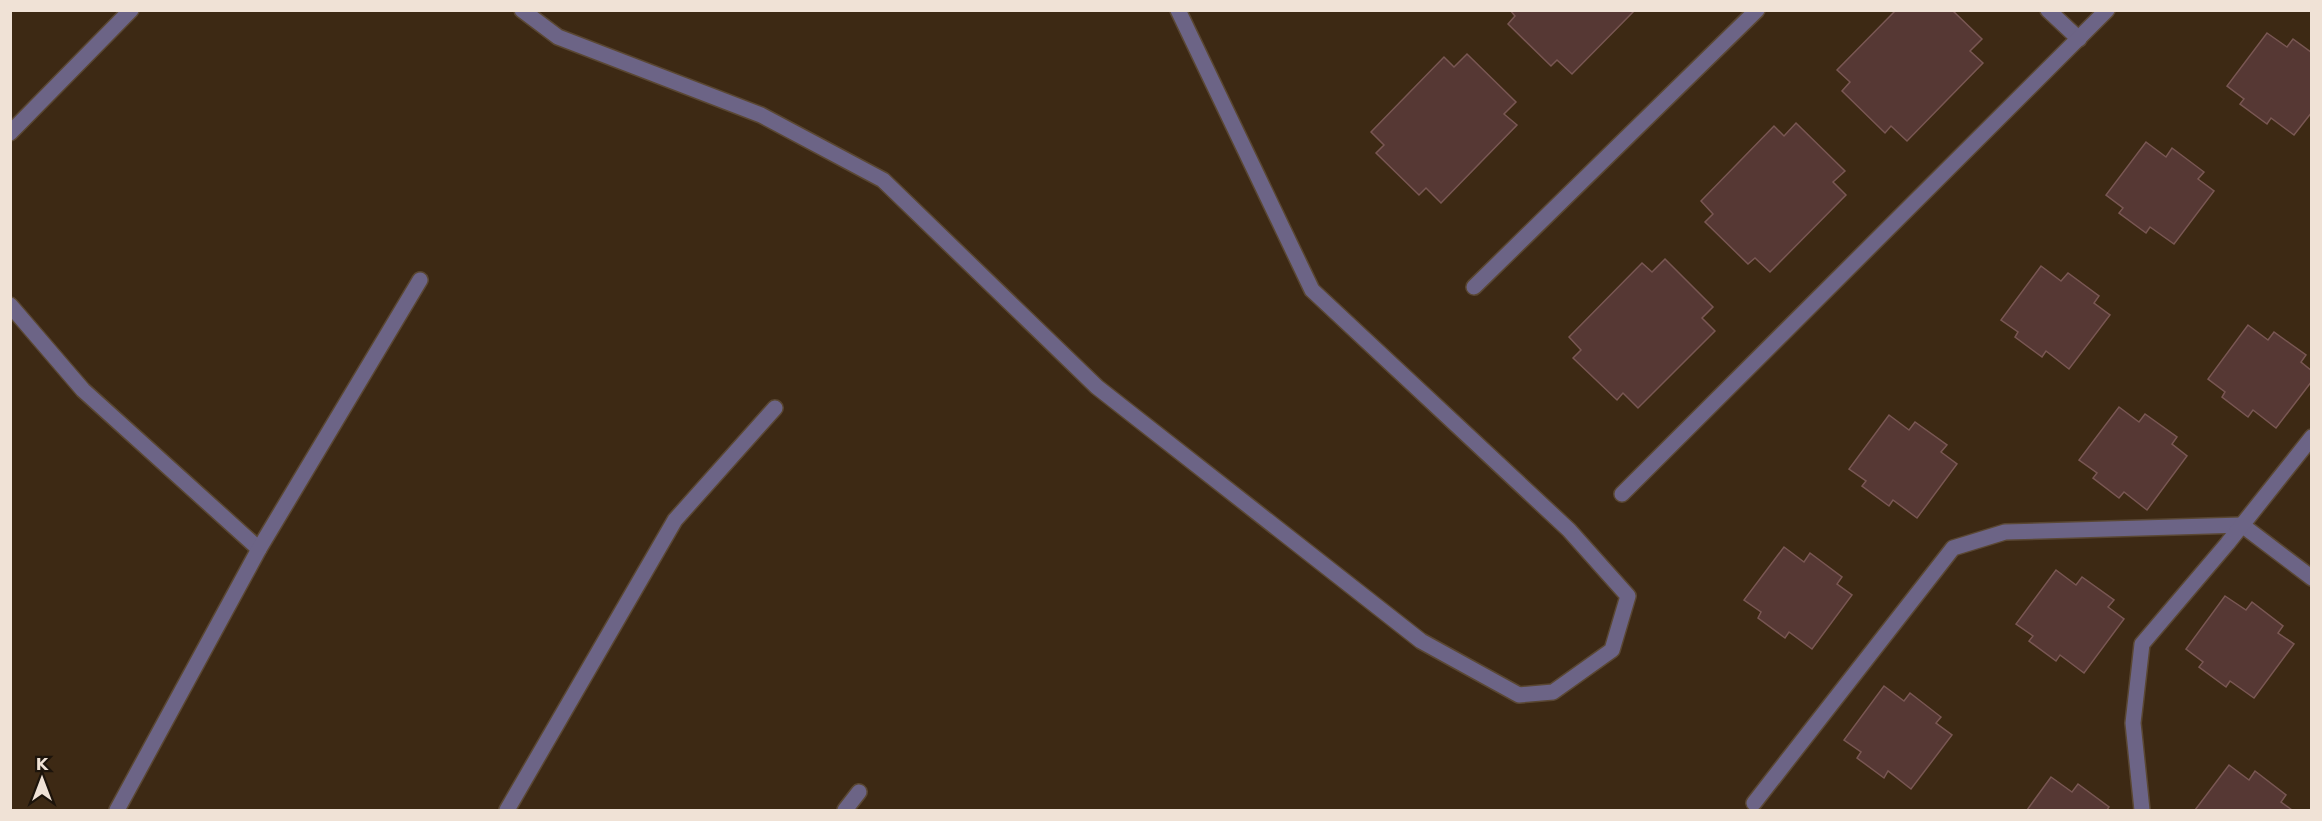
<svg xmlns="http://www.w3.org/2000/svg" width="2322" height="821" font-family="'DejaVu Sans',sans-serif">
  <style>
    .building { fill: #563834; stroke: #795753; stroke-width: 1.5 }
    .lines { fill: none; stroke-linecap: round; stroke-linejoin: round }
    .minor-casing { stroke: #5a4733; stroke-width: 18 }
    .minor { stroke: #6c6486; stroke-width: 15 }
  </style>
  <rect width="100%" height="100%" fill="#3d2914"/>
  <g class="building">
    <path d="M1510 10H1635L1572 74 1557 60 1551 66 1508 24 1515 16Z"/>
    <path d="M1896 10H1952L1982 39 1970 51 1983 63 1907 141 1891 126 1885 133 1842 91 1850 82 1837 70Z"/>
    <path d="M2267 33 2287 47 2293 39 2312 53V112L2294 135 2271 118 2267 124 2240 104 2244 99 2227 86Z"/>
    <path d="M1467 54 1516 102 1504 114 1517 125 1441 203 1426 188 1419 195 1376 153 1384 145 1371 132 1444 57 1454 67Z"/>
    <path d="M1796 123 1845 171 1833 182 1846 195 1770 272 1755 258 1748 264 1705 222 1713 214 1701 201 1774 126 1784 136Z"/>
    <path d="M2146 142 2166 157 2172 148 2204 172 2198 179 2214 191 2174 244 2150 227 2146 233 2119 213 2123 208 2106 195Z"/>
    <path d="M1665 259 1713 307 1702 318 1715 331 1638 408 1623 393 1617 400 1573 358 1581 350 1569 337 1642 263 1652 272Z"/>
    <path d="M2041 266 2061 281 2068 273 2099 296 2094 303 2110 315 2069 369 2046 351 2042 357 2015 337 2018 332 2001 320Z"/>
    <path d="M2248 325 2268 340 2274 332 2306 355 2301 362 2312 371V381L2276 428 2253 410 2248 417 2222 397 2225 392 2208 379Z"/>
    <path d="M2119 407 2139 422 2145 414 2177 437 2172 444 2187 456 2147 510 2124 492 2119 498 2093 478 2097 473 2079 460Z"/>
    <path d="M1889 415 1909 430 1915 422 1947 445 1941 452 1957 464 1917 518 1893 500 1889 506 1862 486 1866 481 1849 469Z"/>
    <path d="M1784 547 1804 562 1810 553 1842 577 1837 584 1852 595 1812 649 1789 632 1785 638 1758 618 1761 612 1744 600Z"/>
    <path d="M2056 570 2076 585 2082 577 2114 600 2108 607 2124 619 2084 673 2060 655 2056 661 2029 641 2033 636 2016 624Z"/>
    <path d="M2225 596 2246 610 2252 602 2283 626 2278 633 2294 644 2254 698 2230 681 2226 687 2199 667 2203 662 2186 649Z"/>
    <path d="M1884 686 1904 701 1910 693 1941 717 1936 723 1952 735 1911 789 1888 771 1884 778 1857 758 1861 752 1844 740Z"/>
    <path d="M2229 765 2249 780 2255 771 2286 795 2281 802 2292 810H2195Z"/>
    <path d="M2051 777 2072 792 2078 784 2109 807 2107 810H2027Z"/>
  </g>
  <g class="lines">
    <g class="minor-casing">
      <g id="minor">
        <path d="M522 10 558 37 761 115 883 180 1097 387 1421 641 1519 695 1553 692 1612 650 1628 596 1569 530 1312 290 1178 10"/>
        <path d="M2048 10 2079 39"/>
        <path d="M10 133 131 10"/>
        <path d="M1474 287 1757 10"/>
        <path d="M10 305 83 390 259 549"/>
        <path d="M1622 494 2107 10"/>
        <path d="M1754 803 1953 548 2005 532 2242 525 2312 578"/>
        <path d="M117 810 259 549 420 280"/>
        <path d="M507 810 675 520 775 408"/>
        <path d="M845 810 859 792"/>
        <path d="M2142 810 2133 723 2142 644 2227 544 2312 437"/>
      </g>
    </g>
    <use href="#minor" class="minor"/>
  </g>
  <rect width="2322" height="821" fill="none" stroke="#f0e2d6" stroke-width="24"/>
  <g transform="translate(42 779)" stroke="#1d140b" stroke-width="4.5" paint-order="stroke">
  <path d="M0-4.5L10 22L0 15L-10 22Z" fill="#f0e2d6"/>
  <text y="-9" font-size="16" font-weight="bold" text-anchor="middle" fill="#f0e2d6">K</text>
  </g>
</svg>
